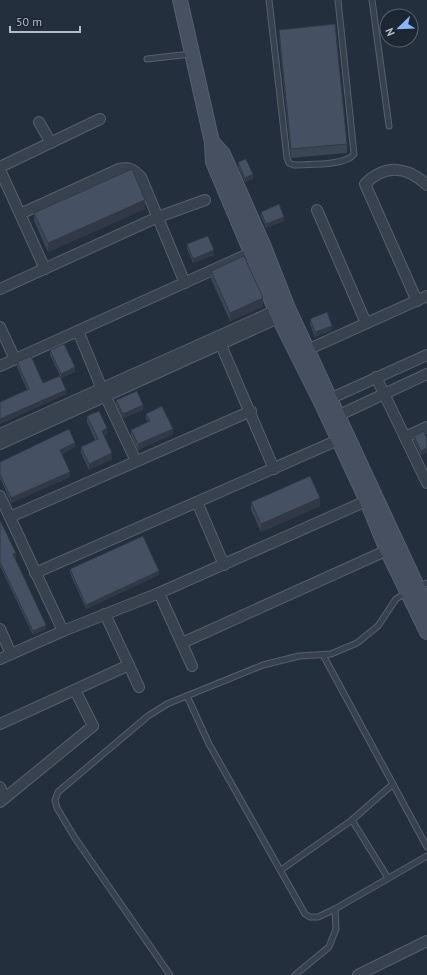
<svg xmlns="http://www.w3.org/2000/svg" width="427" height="975" font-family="'PT Sans',sans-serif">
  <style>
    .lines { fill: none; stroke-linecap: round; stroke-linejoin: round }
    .lane-casing { stroke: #565f6c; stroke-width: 7 }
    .street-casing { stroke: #565f6c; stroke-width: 12 }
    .secondary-casing { stroke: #565f6c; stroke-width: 16 }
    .lane { stroke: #38414e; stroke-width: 5 }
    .street { stroke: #38414e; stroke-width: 10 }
    .secondary { stroke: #465061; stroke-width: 14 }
    .wall { fill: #3b4654 }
    .shaded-wall { fill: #303945 }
    .building { fill: #455162; stroke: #303945 }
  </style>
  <rect width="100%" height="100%" fill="#242f3e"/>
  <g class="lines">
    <g class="lane-casing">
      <g id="lane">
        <path d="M269 0 287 158 289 163 294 165C308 164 346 166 354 154L338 0"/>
        <path d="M372 0 389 126"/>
        <path d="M147 59 191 54"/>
        <path d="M418 587 427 583"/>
        <path d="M323 655 427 847"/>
        <path d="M187 696 209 744 305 914 310 917H318L335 909 427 856"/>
        <path d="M352 820 388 878"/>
        <path d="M281 870 352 820 393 784"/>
        <path d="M170 975 75 838 57 808 55 800 58 792 148 716 167 704 263 665 299 656 331 654 357 643 378 626 396 599 407 592"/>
        <path d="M295 975 329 947 336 929 335 909"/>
      </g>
    </g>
    <g class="street-casing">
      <g id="street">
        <path d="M39 122 51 143"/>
        <path d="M0 167 100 119"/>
        <path d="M0 170 45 269"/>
        <path d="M317 210 366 323"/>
        <path d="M20 214 119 169C130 167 133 169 141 177L185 283"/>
        <path d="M0 289 158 217 205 200"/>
        <path d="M417 301 365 184C385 164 407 166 427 185"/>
        <path d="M0 327 15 359"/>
        <path d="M78 331 102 389 136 461"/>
        <path d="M218 338 274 469"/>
        <path d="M307 350 427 296"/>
        <path d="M0 366 257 250"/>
        <path d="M376 377 427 483"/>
        <path d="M325 401 427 355"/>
        <path d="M333 418 427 374"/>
        <path d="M0 434 281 308"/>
        <path d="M405 437 427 427"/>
        <path d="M0 444 285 315"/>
        <path d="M0 496 63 631"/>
        <path d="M197 502 224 565"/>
        <path d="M10 517 251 411"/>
        <path d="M35 573 345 437"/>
        <path d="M159 593 192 666"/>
        <path d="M105 614 139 687"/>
        <path d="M0 629 11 654"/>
        <path d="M182 643 392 548"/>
        <path d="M0 659 63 631 159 593 373 498"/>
        <path d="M0 724 129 665"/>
        <path d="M0 787 5 798"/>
        <path d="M0 802 93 726 75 690"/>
        <path d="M358 975 427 941"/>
      </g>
    </g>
    <g class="secondary-casing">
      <g id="secondary">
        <path d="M180 0 212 142 213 162 279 318 321 402 367 501 387 550 427 632"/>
        <path d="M212 142 223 154 264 247 287 306 427 608"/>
      </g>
    </g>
    <use href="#lane" class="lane"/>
    <use href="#street" class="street"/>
    <use href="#secondary" class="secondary"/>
  </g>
  <g class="wall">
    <path d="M279 30 347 144V153L291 158 279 38Z"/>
    <path d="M238 162 253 179 245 182 238 167Z"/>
    <path d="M145 209 48 252 34 221V213Z"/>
    <path d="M261 212 284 221 266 228 261 216Z"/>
    <path d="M187 244 214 255 193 263 187 249Z"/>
    <path d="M211 271 263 307 230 321 211 279Z"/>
    <path d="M310 319 332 330 315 337 310 324Z"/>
    <path d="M50 350 75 372 61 378 66 394 0 424V402L27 390 17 367V362L43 383 60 376 50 355Z"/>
    <path d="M116 400 143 410 123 418 116 404Z"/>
    <path d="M146 414 173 434 138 450 131 436V430L148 422 146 419Z"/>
    <path d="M87 416 107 434 104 435 112 459 89 470 81 453V447L95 440 87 422Z"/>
    <path d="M424 431 421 455 414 440V436Z"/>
    <path d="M75 447 62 454 70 477 11 503 0 478V462Z"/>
    <path d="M251 502 320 506 261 532 251 510Z"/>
    <path d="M0 520 16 557 15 558 46 629 33 635 0 566Z"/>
    <path d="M70 569 159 575 86 609 70 573Z"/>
  </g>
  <g class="shaded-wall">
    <path d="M253 174V179L245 182V178Z"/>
    <path d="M145 200V209L48 252V243Z"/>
    <path d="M284 217V221L266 228V224Z"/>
    <path d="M214 250V255L193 263V259Z"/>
    <path d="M263 298V307L230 321V313Z"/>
    <path d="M332 326V330L315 337V332Z"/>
    <path d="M75 367V372L61 378V374Z"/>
    <path d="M66 390V394L0 424V419Z"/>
    <path d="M143 405V410L123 418V414Z"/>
    <path d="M107 428V434L102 436V431Z"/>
    <path d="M173 429V434L138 450V444Z"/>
    <path d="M75 443V447L60 454V450Z"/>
    <path d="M427 448V453L421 455V451Z"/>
    <path d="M112 453V459L89 470V464Z"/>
    <path d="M70 472V477L11 503V498Z"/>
    <path d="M320 498V506L261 532V524Z"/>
    <path d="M16 553V557L13 558V554Z"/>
    <path d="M159 571V575L86 609V605Z"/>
    <path d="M46 625V629L33 635V631Z"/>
  </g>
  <g class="building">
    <path d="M335 24 347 144 291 149 279 30Z"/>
    <path d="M246 159 253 174 245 178 238 162Z"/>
    <path d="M132 169 145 200 48 243 34 213Z"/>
    <path d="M279 204 284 217 266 224 261 212Z"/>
    <path d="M208 236 214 250 193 259 187 244Z"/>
    <path d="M244 256 263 298 230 313 211 271Z"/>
    <path d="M327 312 332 326 315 332 310 319Z"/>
    <path d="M64 344 75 367 61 374 50 350Z"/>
    <path d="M31 356 43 383 60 376 66 390 0 419V402L29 389 17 362Z"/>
    <path d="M137 391 143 405 123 414 116 400Z"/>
    <path d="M162 406 173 429 138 444 131 430 150 421 146 414Z"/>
    <path d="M99 411 107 428 102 431 112 453 89 464 81 447 98 439 87 416Z"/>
    <path d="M69 429 75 443 60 450 70 472 11 498 0 474V462Z"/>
    <path d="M424 431 427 439V448L421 451 414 436Z"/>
    <path d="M310 476 320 498 261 524 251 502Z"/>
    <path d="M0 520 16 553 13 554 46 625 33 631 0 562Z"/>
    <path d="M143 536 159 571 86 605 70 569Z"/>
  </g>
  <g transform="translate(399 28) rotate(247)"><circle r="19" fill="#1d2633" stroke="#59626f"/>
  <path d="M0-3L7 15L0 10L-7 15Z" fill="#8ab4f8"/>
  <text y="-6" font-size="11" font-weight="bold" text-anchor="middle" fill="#b4bcc9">N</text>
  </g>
  <path d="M10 26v6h70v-6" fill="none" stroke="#b4bcc9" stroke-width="2"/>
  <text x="16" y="26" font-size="12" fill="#b4bcc9" stroke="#1d2633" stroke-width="3" paint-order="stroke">50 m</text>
</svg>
